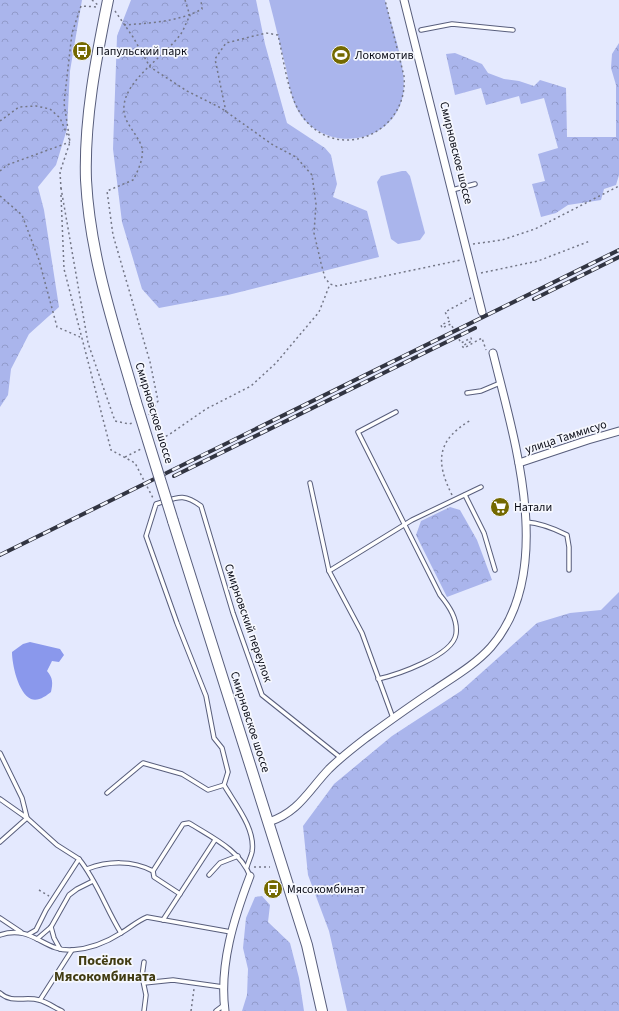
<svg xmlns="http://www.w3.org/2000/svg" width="619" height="1011" font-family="'Source Sans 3',sans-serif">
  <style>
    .forest { fill: url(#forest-crowns) }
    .green { fill: #aab5ec }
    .water { fill: #8a98ec }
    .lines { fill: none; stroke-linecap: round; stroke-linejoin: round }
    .lane-casing { stroke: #585e7c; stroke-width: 5.5 }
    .street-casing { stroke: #585e7c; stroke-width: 9 }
    .secondary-casing { stroke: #585e7c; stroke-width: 12 }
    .path { stroke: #737686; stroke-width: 1.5; stroke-dasharray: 2 3; stroke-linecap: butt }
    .lane { stroke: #fff; stroke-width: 3.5 }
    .street { stroke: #fff; stroke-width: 7 }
    .secondary { stroke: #fff; stroke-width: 10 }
    .rail-casing { stroke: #323542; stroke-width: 4 }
    .rail { stroke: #f5f7fe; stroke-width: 2.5; stroke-dasharray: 8; stroke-linecap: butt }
    .secondary-bridge-casing { stroke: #585e7c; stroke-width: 12; stroke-linecap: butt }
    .secondary-bridge { stroke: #fff; stroke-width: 10 }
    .labels { text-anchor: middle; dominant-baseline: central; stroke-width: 3.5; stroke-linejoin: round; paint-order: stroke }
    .poi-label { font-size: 12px; fill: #090b16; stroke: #f5f7fe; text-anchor: start }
    .street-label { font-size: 12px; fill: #090b16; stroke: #f5f7fe }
    .quarter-label { font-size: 14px; font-weight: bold; fill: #413c12; stroke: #f5f7fe }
  </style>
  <defs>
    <pattern id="forest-crowns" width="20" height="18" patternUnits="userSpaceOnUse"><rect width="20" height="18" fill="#aab5ec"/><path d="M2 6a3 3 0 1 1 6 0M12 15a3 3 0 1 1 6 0" fill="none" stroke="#919aca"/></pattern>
  </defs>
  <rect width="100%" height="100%" fill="#e4e9fe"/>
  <g class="forest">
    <path d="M0 0H82L70 71 67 129 56 165 38 187 44 210 59 307 29 334 11 369 8 395 0 407Z"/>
    <path d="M131 0H256L265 44 287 123 325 148 331 155 337 184 333 197 367 211 379 257 228 295 159 308 142 289 122 222 113 149 117 36Z"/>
    <path d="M619 43V175L616 185 604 189 601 200 568 205 556 213 541 217 532 184 545 181 538 154 558 148 544 98 521 104 519 96 486 105 481 88 455 95 446 54 455 53 482 64 488 73 504 79 519 81 534 86 540 80 566 88 567 137H616V85L611 68 612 54Z"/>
    <path d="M450 507 460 510 477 540 492 580 447 597 416 535 421 521Z"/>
    <path d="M619 592V1011H347L329 931 308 875 303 826 334 784 392 736 461 691 537 623 570 613 601 610Z"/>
    <path d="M262 896 270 905 268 922 290 943 299 978 304 1011H242L247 995 248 969 243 948 246 918 255 897Z"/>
  </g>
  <g class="green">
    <path d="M269 0H385C391 25 408 70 403 95 394 144 327 154 300 114 291 101 289 83 286 68 280 45 275 23 269 0Z"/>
    <path d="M402 171H406L410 176 425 233 420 240 398 244 391 239 377 182 381 176Z"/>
  </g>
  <path class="water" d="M30 642 60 649 64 655 59 662 52 661 47 671C53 678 53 683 51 692 46 696 38 702 31 699 18 693 12 664 12 652L23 644Z"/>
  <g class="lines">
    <g class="lane-casing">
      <g id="lane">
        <path d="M421 30 452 24 513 30"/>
        <path d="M452 190 475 184"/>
        <path d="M467 393 481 391 500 383"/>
        <path d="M310 483 329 571 362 633 393 718"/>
        <path d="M465 495 484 533 495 570"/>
        <path d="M526 522C541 523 553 528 567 535L569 547V570"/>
        <path d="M329 571 412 520 481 487"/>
        <path d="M378 679C396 675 453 656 456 634 458 619 449 606 440 595L358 432 396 412"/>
        <path d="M0 753 22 798 27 818 0 799"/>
        <path d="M224 785 228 772 222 748 214 738 206 696 177 623 146 536 156 504C177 498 182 492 201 506L233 613 262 695 341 758"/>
        <path d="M107 793 143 763 182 774 208 790 224 785C235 804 256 829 252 852 251 857 248 862 247 867"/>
        <path d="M0 842 27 818 57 845 79 859 46 910 36 930 29 934"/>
        <path d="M79 859C97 881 106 909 121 933"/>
        <path d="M87 869C108 861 132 860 153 871"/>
        <path d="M209 875 220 863 238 856"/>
        <path d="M180 894 154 877 153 871 183 824 189 823C211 837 240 850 250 876"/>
        <path d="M0 918 21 932"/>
        <path d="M163 920 215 840"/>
        <path d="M51 927 54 938 60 949"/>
        <path d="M0 935C32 924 44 952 72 950 89 949 107 942 121 933 130 928 137 921 147 917L231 932"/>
        <path d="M37 939 51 927 69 895 77 889 93 881"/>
        <path d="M144 962 142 976 146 995 144 1011"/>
        <path d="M144 983 173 980 223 987"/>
        <path d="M0 993C12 1004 25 996 39 1000 47 1002 55 1008 62 1011"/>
        <path d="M40 1000 72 950"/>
        <path d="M216 1011 224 1005"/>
      </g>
    </g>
    <g class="street-casing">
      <g id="street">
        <path d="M404 0 482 312"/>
        <path d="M519 463 588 440 619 431"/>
        <path d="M269 822C299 812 308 791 329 769 340 758 353 748 366 738 388 722 410 706 433 691 452 678 475 665 491 647 557 571 514 439 493 353"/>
        <path d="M225 1011C219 965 234 918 250 876"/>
      </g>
    </g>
    <g class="secondary-casing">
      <g id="secondary">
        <path d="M108 0C96 59 84 120 86 180 90 257 115 329 136 402"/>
        <path d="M173 521 307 945 322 1011"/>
      </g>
    </g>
    <g class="path">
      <path d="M92 0 99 6"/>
      <path d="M115 11 133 37 150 67 187 91 221 108 273 145 296 157 312 175 316 204 314 233 321 263 325 278 330 284 337 286 461 260"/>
      <path d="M124 25C150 23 178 22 202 9L201 0"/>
      <path d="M226 112 215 59 226 43 266 33 278 35C284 60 288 101 306 121 343 163 409 130 404 76L385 0"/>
      <path d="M0 121 19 107 36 106 50 109 60 118 69 139"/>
      <path d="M0 171 7 165 70 142"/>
      <path d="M61 188 88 343 115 421 129 424 133 423"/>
      <path d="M61 189 60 172 70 142 64 103 72 33 81 6 98 7"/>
      <path d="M61 195 64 269 111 450 135 463 154 500"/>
      <path d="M0 196 22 215 39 260 57 327 80 337"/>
      <path d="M473 244 502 240 535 229 619 186"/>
      <path d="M481 273 538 261 590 241"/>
      <path d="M471 298 445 312 450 321 441 325 442 328 451 324 461 343 471 338 472 341 462 346 464 348 482 338 486 350"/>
      <path d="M149 415 158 401 150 362 113 235 107 191 133 180C138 171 144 158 142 148 138 133 122 123 124 106 126 79 164 57 180 35 184 30 186 22 190 16L185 0"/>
      <path d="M157 441 170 434 206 409 251 386 276 363 319 312 330 284"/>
      <path d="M125 457 141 449"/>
      <path d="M452 495C435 461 437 440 471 420"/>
      <path d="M254 867H270"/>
      <path d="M39 890 49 896"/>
      <path d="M191 1011 194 989"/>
    </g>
    <use href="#lane" class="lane"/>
    <use href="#street" class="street"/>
    <use href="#secondary" class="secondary"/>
    <g class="rail-casing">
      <g id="rail">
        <path d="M534 299 619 257"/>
        <path d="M174 476 475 328"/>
        <path d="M0 555 619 250"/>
      </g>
    </g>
    <use href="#rail" class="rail"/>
    <g class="secondary-bridge-casing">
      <path id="secondary-bridge" d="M136 402 173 521"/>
    </g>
    <use href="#secondary-bridge" class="secondary-bridge"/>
  </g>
  <defs>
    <g id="bus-disc" transform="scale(1)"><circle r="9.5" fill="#746900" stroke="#f5f7fe"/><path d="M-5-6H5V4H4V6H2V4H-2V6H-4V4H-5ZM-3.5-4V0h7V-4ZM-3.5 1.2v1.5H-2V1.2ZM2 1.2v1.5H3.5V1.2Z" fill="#fff"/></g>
    <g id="stadium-disc" transform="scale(1)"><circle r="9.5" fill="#746900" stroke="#f5f7fe"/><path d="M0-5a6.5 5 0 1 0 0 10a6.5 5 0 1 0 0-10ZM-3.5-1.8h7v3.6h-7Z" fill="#fff"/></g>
    <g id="supermarket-disc" transform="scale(1)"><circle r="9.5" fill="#746900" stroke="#f5f7fe"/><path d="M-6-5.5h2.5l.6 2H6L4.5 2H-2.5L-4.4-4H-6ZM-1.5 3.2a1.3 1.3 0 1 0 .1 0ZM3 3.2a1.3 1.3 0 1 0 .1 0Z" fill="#fff"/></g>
  </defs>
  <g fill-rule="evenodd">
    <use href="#bus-disc" x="82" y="51"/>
    <use href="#stadium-disc" x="341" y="55"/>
    <use href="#supermarket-disc" x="500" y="507"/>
    <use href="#bus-disc" x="273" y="889"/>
  </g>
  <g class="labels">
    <g class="poi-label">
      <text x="96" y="51">Папульский парк</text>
      <text x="355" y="55">Локомотив</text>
      <text x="514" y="507">Натали</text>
      <text x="287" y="889">Мясокомбинат</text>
    </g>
    <g class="street-label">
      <text transform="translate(456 153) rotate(76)">Смирновское шоссе</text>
      <text transform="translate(154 413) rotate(73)">Смирновское шоссе</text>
      <text transform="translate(566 437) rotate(-18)">улица Таммисуо</text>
      <text transform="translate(248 623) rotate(71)">Смирновский переулок</text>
      <text transform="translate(250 722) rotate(72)">Смирновское шоссе</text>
    </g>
    <g class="quarter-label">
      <text x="105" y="961">Посёлок<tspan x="105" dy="16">Мясокомбината</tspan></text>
    </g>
  </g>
</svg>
